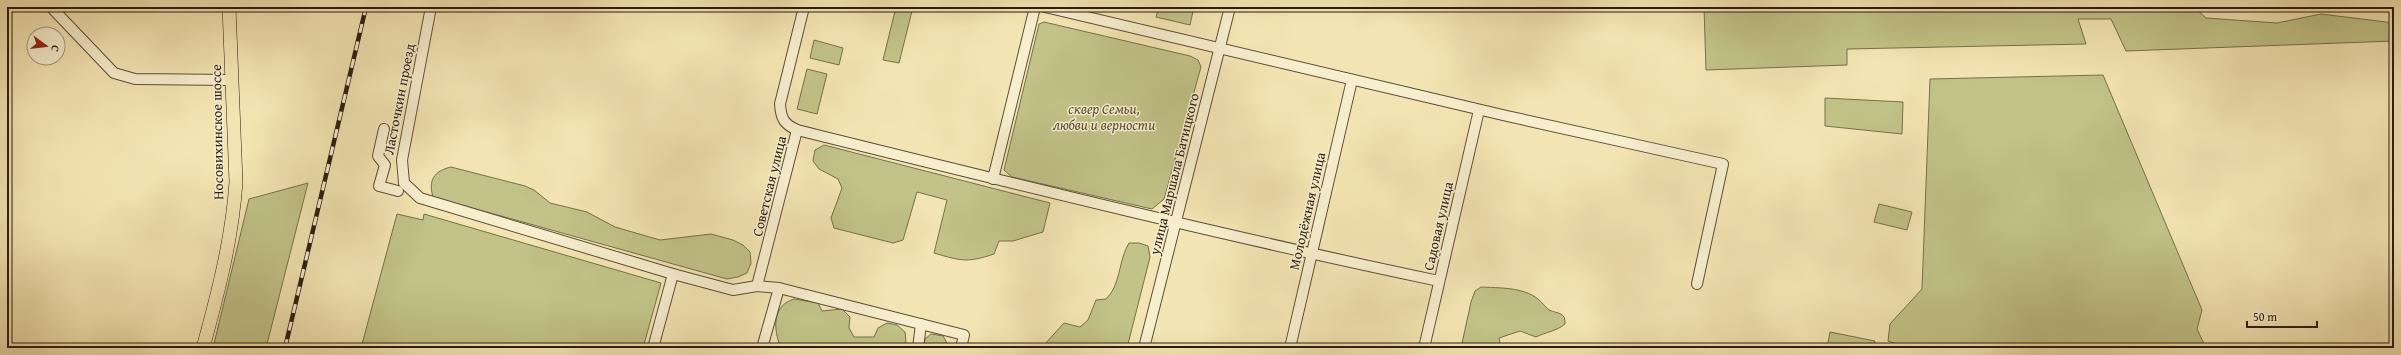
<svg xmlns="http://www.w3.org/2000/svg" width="2401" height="355" font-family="'Gentium Book Plus',serif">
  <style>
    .green { fill: #c1c388; stroke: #76704c }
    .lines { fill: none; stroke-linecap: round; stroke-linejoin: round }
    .minor-casing { stroke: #5d4e39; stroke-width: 12 }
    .major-casing { stroke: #2b1c10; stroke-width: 14 }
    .minor { stroke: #f7eece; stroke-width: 10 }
    .major { stroke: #f3e5b3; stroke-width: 13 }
    .rail-casing { stroke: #2b1c10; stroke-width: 4.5 }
    .rail { stroke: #f7eece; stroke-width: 3; stroke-dasharray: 9; stroke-linecap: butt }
    .labels { text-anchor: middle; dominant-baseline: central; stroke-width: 3; stroke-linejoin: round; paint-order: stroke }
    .street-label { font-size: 14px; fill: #2b1c10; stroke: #f7eece }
    .park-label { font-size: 14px; font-style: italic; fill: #584e34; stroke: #f7eece }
  </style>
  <rect width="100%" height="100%" fill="#f3e5b3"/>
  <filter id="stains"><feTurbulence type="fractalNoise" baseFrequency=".005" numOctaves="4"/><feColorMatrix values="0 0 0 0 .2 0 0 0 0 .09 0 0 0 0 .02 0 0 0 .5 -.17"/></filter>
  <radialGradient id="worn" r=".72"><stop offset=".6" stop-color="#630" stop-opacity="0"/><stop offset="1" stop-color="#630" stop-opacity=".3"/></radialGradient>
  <g class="green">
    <path d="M896 7H913L899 63 883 60Z"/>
    <path d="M1159 7H1194L1190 25 1156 17Z"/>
    <path d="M1704 7H1845V10L1846 7H2194L2206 18 2277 23 2321 14 2394 23V41L2126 51 2111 19H2078L2086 44 1847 49V65L1706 70Z"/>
    <path d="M1044 22 1190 56 1198 60 1201 67 1164 199 1152 209 1012 177 1004 170 1039 24Z"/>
    <path d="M814 40 843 48 839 65 810 58Z"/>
    <path d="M807 69 827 74 817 114 797 109Z"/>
    <path d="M2103 75 2202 310 2197 329 2206 348H1908L1888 341 1890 324 1922 289 1930 79Z"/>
    <path d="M1825 98 1903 102 1902 134 1825 126Z"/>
    <path d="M824 145 1050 203 1043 232 1013 241H999L994 254C967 263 961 261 934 253L947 200 917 192 903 240 893 243 834 228 831 218 842 188 838 179 819 169 813 161 815 150Z"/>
    <path d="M451 167 525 186 534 190 550 203 587 212 615 227 660 240 711 234 733 240 743 245 750 252 751 263 747 273 738 277 727 279 433 197C428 180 434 171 451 167Z"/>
    <path d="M308 183 266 348H213L249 199Z"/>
    <path d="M1879 204 1912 212 1907 230 1874 222Z"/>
    <path d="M397 214 423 220 424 214 661 283 643 348H361Z"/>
    <path d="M1129 243H1139L1148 246 1150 257 1127 348H1058L1044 345 1064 323 1080 327 1088 320 1096 300 1106 299C1121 285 1118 261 1129 243Z"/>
    <path d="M1481 287C1499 288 1523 287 1538 299 1542 302 1545 307 1549 310 1558 314 1566 312 1565 324 1557 331 1546 332 1536 337L1520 331 1499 338 1500 343 1506 348H1461L1471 302 1475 291Z"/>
    <path d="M794 299 818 303 822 311 842 309 850 317 849 328 854 337H874L878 328 887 323 897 325 905 332 906 343 902 348H800L779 343C773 325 774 305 794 299Z"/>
    <path d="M1830 332 1875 341 1874 348H1827Z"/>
    <path d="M931 334 943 336 947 343 948 348H923L925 339Z"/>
  </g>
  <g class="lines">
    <g class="minor-casing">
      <g id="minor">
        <path d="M51 7 114 73 135 79 232 80"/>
        <path d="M431 7 402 160 404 183 420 198 673 274 733 290 757 286 779 288 964 335 961 348"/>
        <path d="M804 7 780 104C781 119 784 124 797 130 1011 183 1224 236 1439 281"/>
        <path d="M1045 7 1507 116 1723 164 1697 284"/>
        <path d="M384 129 378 156 385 165 379 186 398 191"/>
        <path d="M993 179 1035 7"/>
        <path d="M757 286 797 130"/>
        <path d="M653 348 673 274"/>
        <path d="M762 348 779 288"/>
        <path d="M918 348 921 324"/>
        <path d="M1144 348 1230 7"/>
        <path d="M1290 348 1352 80"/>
        <path d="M1424 348 1479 110"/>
      </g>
    </g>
    <g class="major-casing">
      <path id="major" d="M203 348C218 293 232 240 236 182L229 7"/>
    </g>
    <use href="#minor" class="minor"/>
    <use href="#major" class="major"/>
    <g class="rail-casing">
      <path id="rail" d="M285 348 366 7"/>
    </g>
    <use href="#rail" class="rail"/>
  </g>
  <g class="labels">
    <g class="street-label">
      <text transform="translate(399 99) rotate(-79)">Ласточкин проезд</text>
      <text transform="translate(217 132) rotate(-91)">Носовихинское шоссе</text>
      <text transform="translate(1174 174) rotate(-76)">улица Маршала Батицкого</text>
      <text transform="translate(769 186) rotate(-76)">Советская улица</text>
      <text transform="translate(1307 211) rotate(-77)">Молодёжная улица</text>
      <text transform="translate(1438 226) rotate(-77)">Садовая улица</text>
    </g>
    <g class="park-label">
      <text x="1104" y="109">сквер Семьи,<tspan x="1104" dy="16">любви и верности</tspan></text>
    </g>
  </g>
  <rect width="2401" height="355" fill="none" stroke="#f3e5b3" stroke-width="24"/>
  <rect x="8" y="8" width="2385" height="339" fill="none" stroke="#2b1c10" stroke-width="2"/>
  <rect x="12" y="12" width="2377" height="331" fill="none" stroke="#2b1c10"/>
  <g transform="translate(46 46) rotate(105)"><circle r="19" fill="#f7eece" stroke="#a59a82"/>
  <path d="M0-3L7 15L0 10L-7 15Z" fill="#8f2418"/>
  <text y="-6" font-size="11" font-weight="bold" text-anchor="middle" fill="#2b1c10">С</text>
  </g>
  <path d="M2247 321v6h70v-6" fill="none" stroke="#2b1c10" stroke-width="2"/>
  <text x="2253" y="321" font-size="12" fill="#2b1c10" stroke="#f7eece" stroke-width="3" paint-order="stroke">50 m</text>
  <rect width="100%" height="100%" filter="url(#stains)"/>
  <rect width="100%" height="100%" fill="url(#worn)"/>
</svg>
